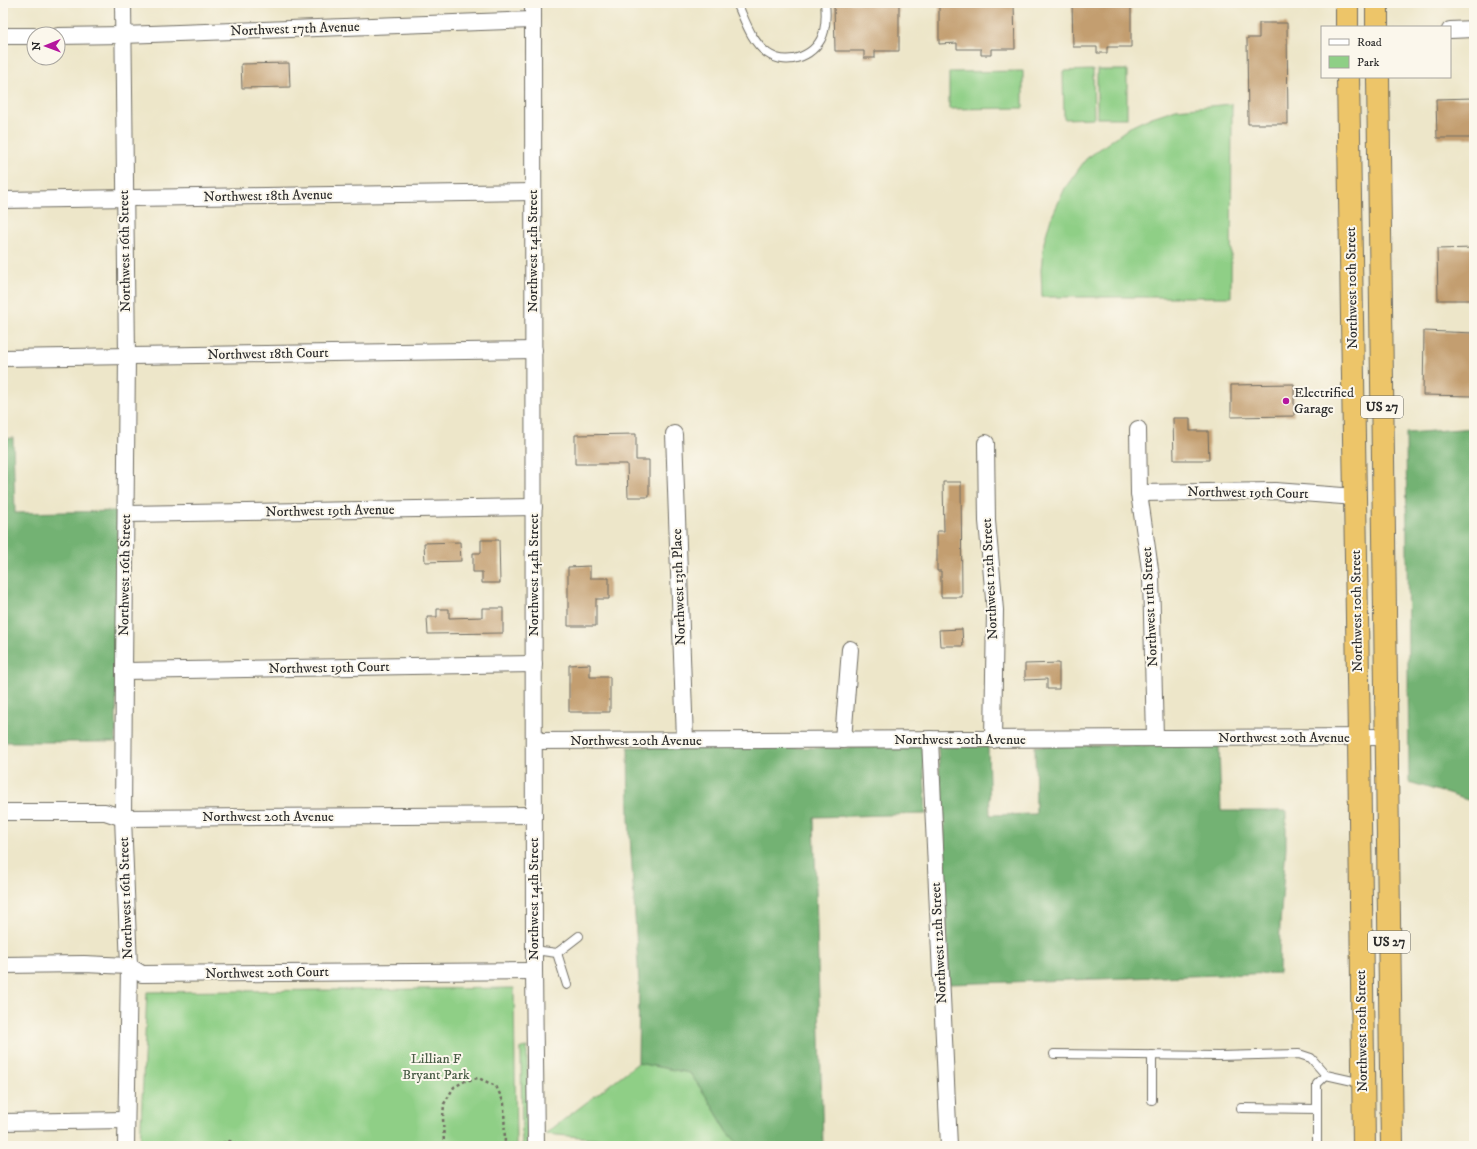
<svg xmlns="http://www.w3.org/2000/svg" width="1477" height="1149" font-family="'IM FELL DW Pica',serif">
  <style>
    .green { fill: #8fcf86; stroke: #5d7d58 }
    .forest { fill: #73b273; stroke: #4f6e4f }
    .building { fill: #c39e6f }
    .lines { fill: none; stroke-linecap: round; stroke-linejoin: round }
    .lane-casing { stroke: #6f6c62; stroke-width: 10 }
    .street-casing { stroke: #6f6c62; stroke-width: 18 }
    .highway-casing { stroke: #6f6c62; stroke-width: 24 }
    .path { stroke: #6f6c62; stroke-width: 2.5; stroke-dasharray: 3 3; stroke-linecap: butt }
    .lane { stroke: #fff; stroke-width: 8 }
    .street { stroke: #fff; stroke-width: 16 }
    .highway { stroke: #edc569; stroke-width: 22 }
    .poi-dot { fill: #b5179e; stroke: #fbf7ec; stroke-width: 1.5 }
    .labels { text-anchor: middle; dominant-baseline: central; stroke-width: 4; stroke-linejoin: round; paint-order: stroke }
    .shield { fill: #fbf7ec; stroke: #696865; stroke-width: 1 }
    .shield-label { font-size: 13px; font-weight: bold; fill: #2b2b2b }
    .street-label { font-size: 14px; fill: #2b2b2b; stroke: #fbf7ec }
    .poi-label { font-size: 14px; fill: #2b2b2b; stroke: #fbf7ec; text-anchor: start }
    .park-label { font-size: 14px; fill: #495c46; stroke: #fbf7ec }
  </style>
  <rect width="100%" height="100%" fill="#fbf7ec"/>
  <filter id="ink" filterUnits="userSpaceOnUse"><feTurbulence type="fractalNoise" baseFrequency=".025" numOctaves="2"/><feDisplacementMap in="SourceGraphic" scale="8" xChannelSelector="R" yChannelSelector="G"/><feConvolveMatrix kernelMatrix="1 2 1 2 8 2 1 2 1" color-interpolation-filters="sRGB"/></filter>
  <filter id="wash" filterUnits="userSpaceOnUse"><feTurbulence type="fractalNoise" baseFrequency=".012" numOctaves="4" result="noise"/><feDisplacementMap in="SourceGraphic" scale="16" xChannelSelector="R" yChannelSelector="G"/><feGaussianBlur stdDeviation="0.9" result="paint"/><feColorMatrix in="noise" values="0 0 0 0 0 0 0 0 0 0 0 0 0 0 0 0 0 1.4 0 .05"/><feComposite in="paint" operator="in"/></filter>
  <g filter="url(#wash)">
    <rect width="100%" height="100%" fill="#ede6c9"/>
    <g class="green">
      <path d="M1093 70 1094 118 1064 119 1063 71Z"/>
      <rect x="1097" y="70" width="30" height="48"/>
      <path d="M1023 71V108L949 109V72Z"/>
      <path d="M1232 104 1231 297H1042L1041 270 1044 242 1050 221 1065 188 1086 159 1130 127 1152 117 1176 109Z"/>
      <path d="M514 988 516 1146H140L147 992Z"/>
      <path d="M527 1047 528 1146H522L521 1048Z"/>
      <path d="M638 1063 690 1073 708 1099 727 1131 740 1146H626L615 1140 545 1134Z"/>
    </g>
    <g class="forest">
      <path d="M1474 428V802L1409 782 1406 433Z"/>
      <path d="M13 438 15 513 118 511 116 742H3V439Z"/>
      <path d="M1219 745 1221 811H1286V847L1280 924 1279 973 949 984 946 909 944 814H942L938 746 988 747 990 815 1036 814 1035 746Z"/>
      <path d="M923 746 926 814 814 817 823 1146H740L727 1131 708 1099 690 1073 638 1063 639 982 629 820 628 747 850 748Z"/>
    </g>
    <g id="blocks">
      <g class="building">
        <path d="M834 3H899V51H875V58H864V51H835Z"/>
        <path d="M939 3H1014L1015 49H991V55H981V49H957V43L939 44Z"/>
        <path d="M1072 3H1131V47H1107V53H1097V47H1073Z"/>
        <path d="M1259 23H1287L1288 124H1248L1247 38H1259Z"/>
        <path d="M289 63 290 87 242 88 241 64Z"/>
        <path d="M1474 98V138H1437L1436 99Z"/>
        <path d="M1474 248V300H1438L1437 249Z"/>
        <path d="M1424 331 1474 333V396L1423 395Z"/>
        <path d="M1294 384V416L1231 417V385Z"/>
        <path d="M1173 418H1190V431H1208L1209 460H1174Z"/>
        <path d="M636 434V460H649V497H628L627 464H575V435Z"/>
        <path d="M943 482H961L962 597H941V571H937V531H944Z"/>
        <path d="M481 540H499L500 583H482V572H473V553H481Z"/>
        <path d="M460 542 461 561 425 562 424 543Z"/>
        <path d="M590 566V578H609V599H596V626H568V567Z"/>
        <path d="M482 608H503V633L428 634 427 617H437V609H449V618L482 617Z"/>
        <path d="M962 629 963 646H940L939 630Z"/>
        <path d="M1059 663V689H1047V679L1025 680V664Z"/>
        <path d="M590 664V677H610V712H569V665Z"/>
      </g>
    </g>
  </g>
  <g filter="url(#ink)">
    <use href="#blocks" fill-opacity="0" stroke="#6f6c62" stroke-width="1"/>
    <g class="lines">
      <g class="lane-casing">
        <g id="lane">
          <path d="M737 3C745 20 751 41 767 53 788 68 818 55 824 31 826 22 826 12 825 3"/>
          <path d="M534 950 557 953 579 936"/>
          <path d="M557 953 567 985"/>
          <path d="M1054 1054 1218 1056 1299 1054 1311 1058 1326 1075 1362 1083"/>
          <path d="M1152 1055V1100"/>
          <path d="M1241 1108 1317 1109"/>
          <path d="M1317 1146V1084L1326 1075"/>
        </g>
      </g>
      <g class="street-casing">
        <g id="street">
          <path d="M123 3 127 356 124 671 123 818 129 966 126 1146"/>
          <path d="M533 3 534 971 536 1146"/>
          <path d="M1450 30 1474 29"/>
          <path d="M3 36H34"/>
          <path d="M58 36 123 35 533 20"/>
          <path d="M3 200 533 192"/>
          <path d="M3 358 534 350"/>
          <path d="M1138 429 1139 493 1151 576 1155 738"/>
          <path d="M674 434 685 740"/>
          <path d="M986 443 987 521 995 610 993 740"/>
          <path d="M1139 493 1275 491 1356 497"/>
          <path d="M126 514 534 507"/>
          <path d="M124 671 534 664"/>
          <path d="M930 739 949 1146"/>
          <path d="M843 740 850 649"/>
          <path d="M534 741 1386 737"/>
          <path d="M3 812H105L123 818 534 815"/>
          <path d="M3 965 84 964 129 966 142 974 534 971"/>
          <path d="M3 1122 126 1120"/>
        </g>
      </g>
      <g class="highway-casing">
        <g id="highway">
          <path d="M1347 3V27"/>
          <path d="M1377 3V27"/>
          <path d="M1348 77 1359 738 1364 1146"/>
          <path d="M1378 77 1392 1146"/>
        </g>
      </g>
      <g class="path">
        <path d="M218 1146 219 1144 230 1141 240 1146"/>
        <path d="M444 1146 443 1117 444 1104 454 1087 465 1081 478 1078 496 1086 504 1103 505 1146"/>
      </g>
      <use href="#lane" class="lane"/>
      <use href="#street" class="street"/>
      <use href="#highway" class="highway"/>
    </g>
  </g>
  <circle class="poi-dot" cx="1286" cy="401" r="4"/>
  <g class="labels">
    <g class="shield">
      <rect x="1361" y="396" width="42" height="22" rx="3"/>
      <rect x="1368" y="931" width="42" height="22" rx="3"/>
    </g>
    <g class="shield-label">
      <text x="1382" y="407">US 27</text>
      <text x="1389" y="942">US 27</text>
    </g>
    <g class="street-label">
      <text transform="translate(295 29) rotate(-2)">Northwest 17th Avenue</text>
      <text transform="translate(268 196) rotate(-1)">Northwest 18th Avenue</text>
      <text transform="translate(125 251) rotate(-91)">Northwest 16th Street</text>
      <text transform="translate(533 251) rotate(-90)">Northwest 14th Street</text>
      <text transform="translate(1352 288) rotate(-91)">Northwest 10th Street</text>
      <text transform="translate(268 354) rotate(-1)">Northwest 18th Court</text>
      <text transform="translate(1248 493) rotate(1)">Northwest 19th Court</text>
      <text transform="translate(330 511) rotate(-1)">Northwest 19th Avenue</text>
      <text transform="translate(125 575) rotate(-89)">Northwest 16th Street</text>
      <text transform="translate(534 575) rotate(-90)">Northwest 14th Street</text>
      <text transform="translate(990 579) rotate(-93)">Northwest 12th Street</text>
      <text transform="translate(679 587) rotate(-92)">Northwest 13th Place</text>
      <text transform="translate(1150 607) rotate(-93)">Northwest 11th Street</text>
      <text transform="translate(1357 611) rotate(-91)">Northwest 10th Street</text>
      <text transform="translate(329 668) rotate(-1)">Northwest 19th Court</text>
      <text x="1284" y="738">Northwest 20th Avenue</text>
      <text x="960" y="740">Northwest 20th Avenue</text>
      <text x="636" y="741">Northwest 20th Avenue</text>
      <text x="268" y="817">Northwest 20th Avenue</text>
      <text transform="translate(126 898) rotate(-92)">Northwest 16th Street</text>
      <text transform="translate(534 899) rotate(-90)">Northwest 14th Street</text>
      <text transform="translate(939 943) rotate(-93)">Northwest 12th Street</text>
      <text transform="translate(267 973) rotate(-1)">Northwest 20th Court</text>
      <text transform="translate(1362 1031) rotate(-91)">Northwest 10th Street</text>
    </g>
    <g class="poi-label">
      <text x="1294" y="393">Electrified<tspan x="1294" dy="16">Garage</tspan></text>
    </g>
    <g class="park-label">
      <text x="436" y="1059">Lillian F<tspan x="436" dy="16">Bryant Park</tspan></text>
    </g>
  </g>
  <rect width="1477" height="1149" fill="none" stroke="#fbf7ec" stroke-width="16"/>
  <rect x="1321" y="26" width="130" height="52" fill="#fbf7ec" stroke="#a8a59f"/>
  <rect x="1329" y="39" width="20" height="6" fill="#ffffff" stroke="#a8a59f"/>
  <text x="1357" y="46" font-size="12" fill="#2b2b2b">Road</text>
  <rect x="1329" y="56" width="20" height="12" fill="#8fcf86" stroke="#a8a59f"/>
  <text x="1357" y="66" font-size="12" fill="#2b2b2b">Park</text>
  <g transform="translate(46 46) rotate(269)"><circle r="19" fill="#fbf7ec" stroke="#a8a59f"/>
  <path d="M0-3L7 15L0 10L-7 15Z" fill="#b5179e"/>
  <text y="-6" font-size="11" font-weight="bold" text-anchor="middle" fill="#2b2b2b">N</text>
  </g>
</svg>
